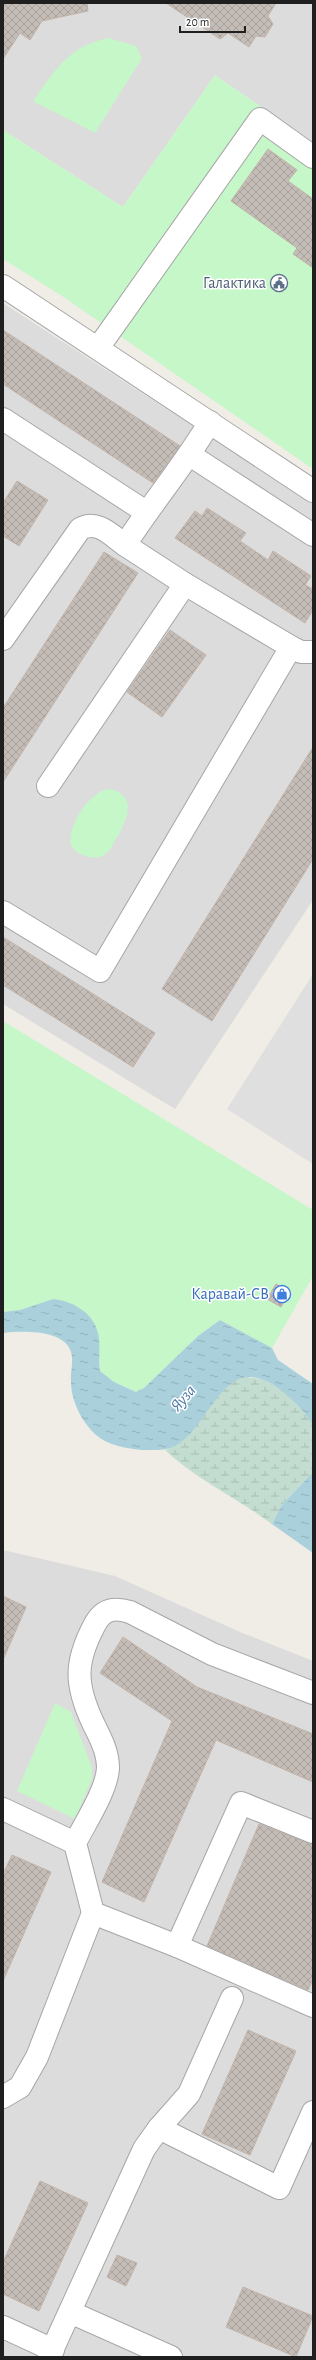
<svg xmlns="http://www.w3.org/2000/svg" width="316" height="2360" font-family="'Alegreya Sans',sans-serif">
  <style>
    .residential { fill: #dddcdc }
    .wetland { fill: url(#wetland-marsh) }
    .park { fill: #c5f7c9 }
    .parking { fill: #dfdfdf }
    .water { fill: url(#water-ripples) }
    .building { fill: url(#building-cross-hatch); stroke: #c1b3a9 }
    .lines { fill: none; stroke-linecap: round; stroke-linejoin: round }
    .minor-casing { stroke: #a6a6a6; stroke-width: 24 }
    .minor { stroke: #fff; stroke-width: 22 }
    .labels { text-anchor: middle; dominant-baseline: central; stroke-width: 3; stroke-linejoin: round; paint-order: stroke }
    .service-label { font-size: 16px; fill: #4e5e75; stroke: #fff; text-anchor: end }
    .shop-label { font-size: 16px; fill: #366cbe; stroke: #fff; text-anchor: end }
    .water-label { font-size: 17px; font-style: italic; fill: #4c7aa3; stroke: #fff }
  </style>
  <defs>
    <pattern id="wetland-marsh" width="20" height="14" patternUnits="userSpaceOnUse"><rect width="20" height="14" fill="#c4ddd1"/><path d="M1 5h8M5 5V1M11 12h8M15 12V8" fill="none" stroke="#a8bdb3"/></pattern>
    <pattern id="water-ripples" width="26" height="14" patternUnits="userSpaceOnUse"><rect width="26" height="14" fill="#a9d0db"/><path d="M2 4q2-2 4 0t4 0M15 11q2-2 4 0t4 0" fill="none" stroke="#91b2bc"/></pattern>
    <pattern id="building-cross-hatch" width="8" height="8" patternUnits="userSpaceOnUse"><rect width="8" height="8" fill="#c4bcb6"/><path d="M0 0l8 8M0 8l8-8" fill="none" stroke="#a8a19c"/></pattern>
  </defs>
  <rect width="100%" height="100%" fill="#f0ece6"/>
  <g class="residential">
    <path d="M3 3H313V143L215 75 123 207 3 130Z"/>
    <path d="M3 303 313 504V900L175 1109 3 1004Z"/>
    <path d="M3 1550 115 1576 240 1632 313 1661V2357H3Z"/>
  </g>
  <path class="wetland" d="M243 1377 263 1379 276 1387 288 1395 308 1417 313 1425V1472L281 1506 272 1524C237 1498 197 1480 165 1450 201 1438 210 1389 243 1377Z"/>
  <g class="park">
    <path d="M108 38 136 46 142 58 95 133 33 101C55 70 69 46 108 38Z"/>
    <path d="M215 75 313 143V469L62 296 3 259V130L123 207Z"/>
    <path d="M108 789C136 793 129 816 119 834 115 840 112 848 107 853 96 862 78 856 71 846 66 828 89 792 108 789Z"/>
    <path d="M3 1021 313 1210V1276L272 1348 220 1320 198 1336 144 1388 136 1392 114 1382 100 1371 98 1333 53 1299 20 1310 3 1312Z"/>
    <path d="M55 1703 71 1712 92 1768V1779L75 1819 17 1791Z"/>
  </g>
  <path class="parking" d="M313 974V1164L227 1109Z"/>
  <g class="water">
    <path d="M53 1299C72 1301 93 1312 98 1333 101 1345 98 1359 100 1371L114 1382 136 1392 144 1388 198 1336 220 1320 272 1348 278 1360 313 1384V1425C302 1408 288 1394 270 1383 222 1356 209 1429 175 1446 165 1451 153 1450 142 1450 131 1449 118 1447 107 1442 87 1433 71 1404 71 1382 70 1372 74 1363 71 1352 64 1329 21 1331 3 1333V1312L20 1310Z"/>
    <path d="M313 1472V1553L272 1524 281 1506Z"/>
  </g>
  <g class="building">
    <path d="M3 3H87L88 11 42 21 30 40 20 33 3 59Z"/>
    <path d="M166 3H276L268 16 273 24 265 37 256 36 249 47 228 33 220 39Z"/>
    <path d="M268 149 297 170 288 181 313 199V268L293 254 297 248 231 201Z"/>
    <path d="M3 330 180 446 153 483 3 384Z"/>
    <path d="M17 481 48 500 19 546 3 536V503Z"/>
    <path d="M207 508 246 533 240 541 268 560 273 551 311 576 305 585 313 589V610L305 623 175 538 195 511 202 516Z"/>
    <path d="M104 552 138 573 3 782V708Z"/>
    <path d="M170 630 206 655 162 717 127 692Z"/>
    <path d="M313 747V859L212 1021 162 989Z"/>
    <path d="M3 937 155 1033 133 1067 3 985Z"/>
    <path d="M276 1284 290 1292 281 1307 267 1299Z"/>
    <path d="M3 1596 26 1607 3 1660Z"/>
    <path d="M123 1637 197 1687 313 1734V1782L216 1740 144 1902 102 1882 172 1721 100 1673Z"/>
    <path d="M259 1824 313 1845V1979L308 1990 207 1946Z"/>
    <path d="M12 1855 51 1872 3 1981V1874Z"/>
    <path d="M248 2030 296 2051 250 2155 202 2134Z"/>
    <path d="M40 2181 88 2203 39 2311 3 2294V2262Z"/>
    <path d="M117 2255 137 2263 126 2286 107 2277Z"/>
    <path d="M243 2287 313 2316 296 2357 226 2327Z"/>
  </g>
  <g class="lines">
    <g class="minor-casing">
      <g id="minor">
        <path d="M3 286 313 491"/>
        <path d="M98 348 260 119 313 157"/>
        <path d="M3 419 146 512"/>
        <path d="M190 455 313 535"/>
        <path d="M185 584 291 647"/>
        <path d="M3 639 80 529C97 519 111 535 125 545 152 503 184 465 210 422"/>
        <path d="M48 786 185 584 125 545"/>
        <path d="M3 912 100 971 291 647 301 652H313"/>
        <path d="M313 1693 212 1654 130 1612C114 1607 103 1609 95 1624 74 1663 75 1685 94 1725 101 1739 108 1752 108 1768 107 1790 85 1823 75 1843L93 1913 177 1946 241 1803 313 1832"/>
        <path d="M3 1809 75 1843"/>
        <path d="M177 1946 313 2006"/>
        <path d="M3 2097 20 2087 37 2057 93 1913"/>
        <path d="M159 2128 189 2094 232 1998"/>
        <path d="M70 2312 171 2357"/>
        <path d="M3 2327 53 2350"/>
        <path d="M49 2357 144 2149 159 2128 279 2188 313 2112"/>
      </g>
    </g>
    <use href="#minor" class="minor"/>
  </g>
  <defs>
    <g id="civic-ring" transform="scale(0.9)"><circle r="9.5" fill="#fff" stroke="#5c6f8a" stroke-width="1.5"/><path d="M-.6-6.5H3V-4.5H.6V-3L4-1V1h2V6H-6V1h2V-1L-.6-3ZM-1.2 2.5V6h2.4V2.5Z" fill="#5c6f8a"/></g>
    <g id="shop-ring" transform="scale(0.9)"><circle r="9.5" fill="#fff" stroke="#3f7fe0" stroke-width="1.5"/><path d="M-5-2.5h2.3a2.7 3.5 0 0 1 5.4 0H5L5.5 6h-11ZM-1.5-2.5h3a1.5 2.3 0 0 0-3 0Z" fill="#3f7fe0"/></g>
  </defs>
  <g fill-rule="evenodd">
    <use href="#civic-ring" x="279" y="283"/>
    <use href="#shop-ring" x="282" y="1294"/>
  </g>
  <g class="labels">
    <g class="service-label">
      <text x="266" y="283">Галактика</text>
    </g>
    <g class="shop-label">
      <text x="269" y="1294">Каравай-СВ</text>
    </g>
    <g class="water-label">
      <text transform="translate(183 1398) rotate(-49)">Яуза</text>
    </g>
  </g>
  <rect width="316" height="2360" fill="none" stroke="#1f1f1f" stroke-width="8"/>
  <path d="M180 26v6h65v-6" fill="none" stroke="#1f1f1f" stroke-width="2"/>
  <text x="186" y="26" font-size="12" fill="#1f1f1f" stroke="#ffffff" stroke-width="3" paint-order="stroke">20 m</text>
</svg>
